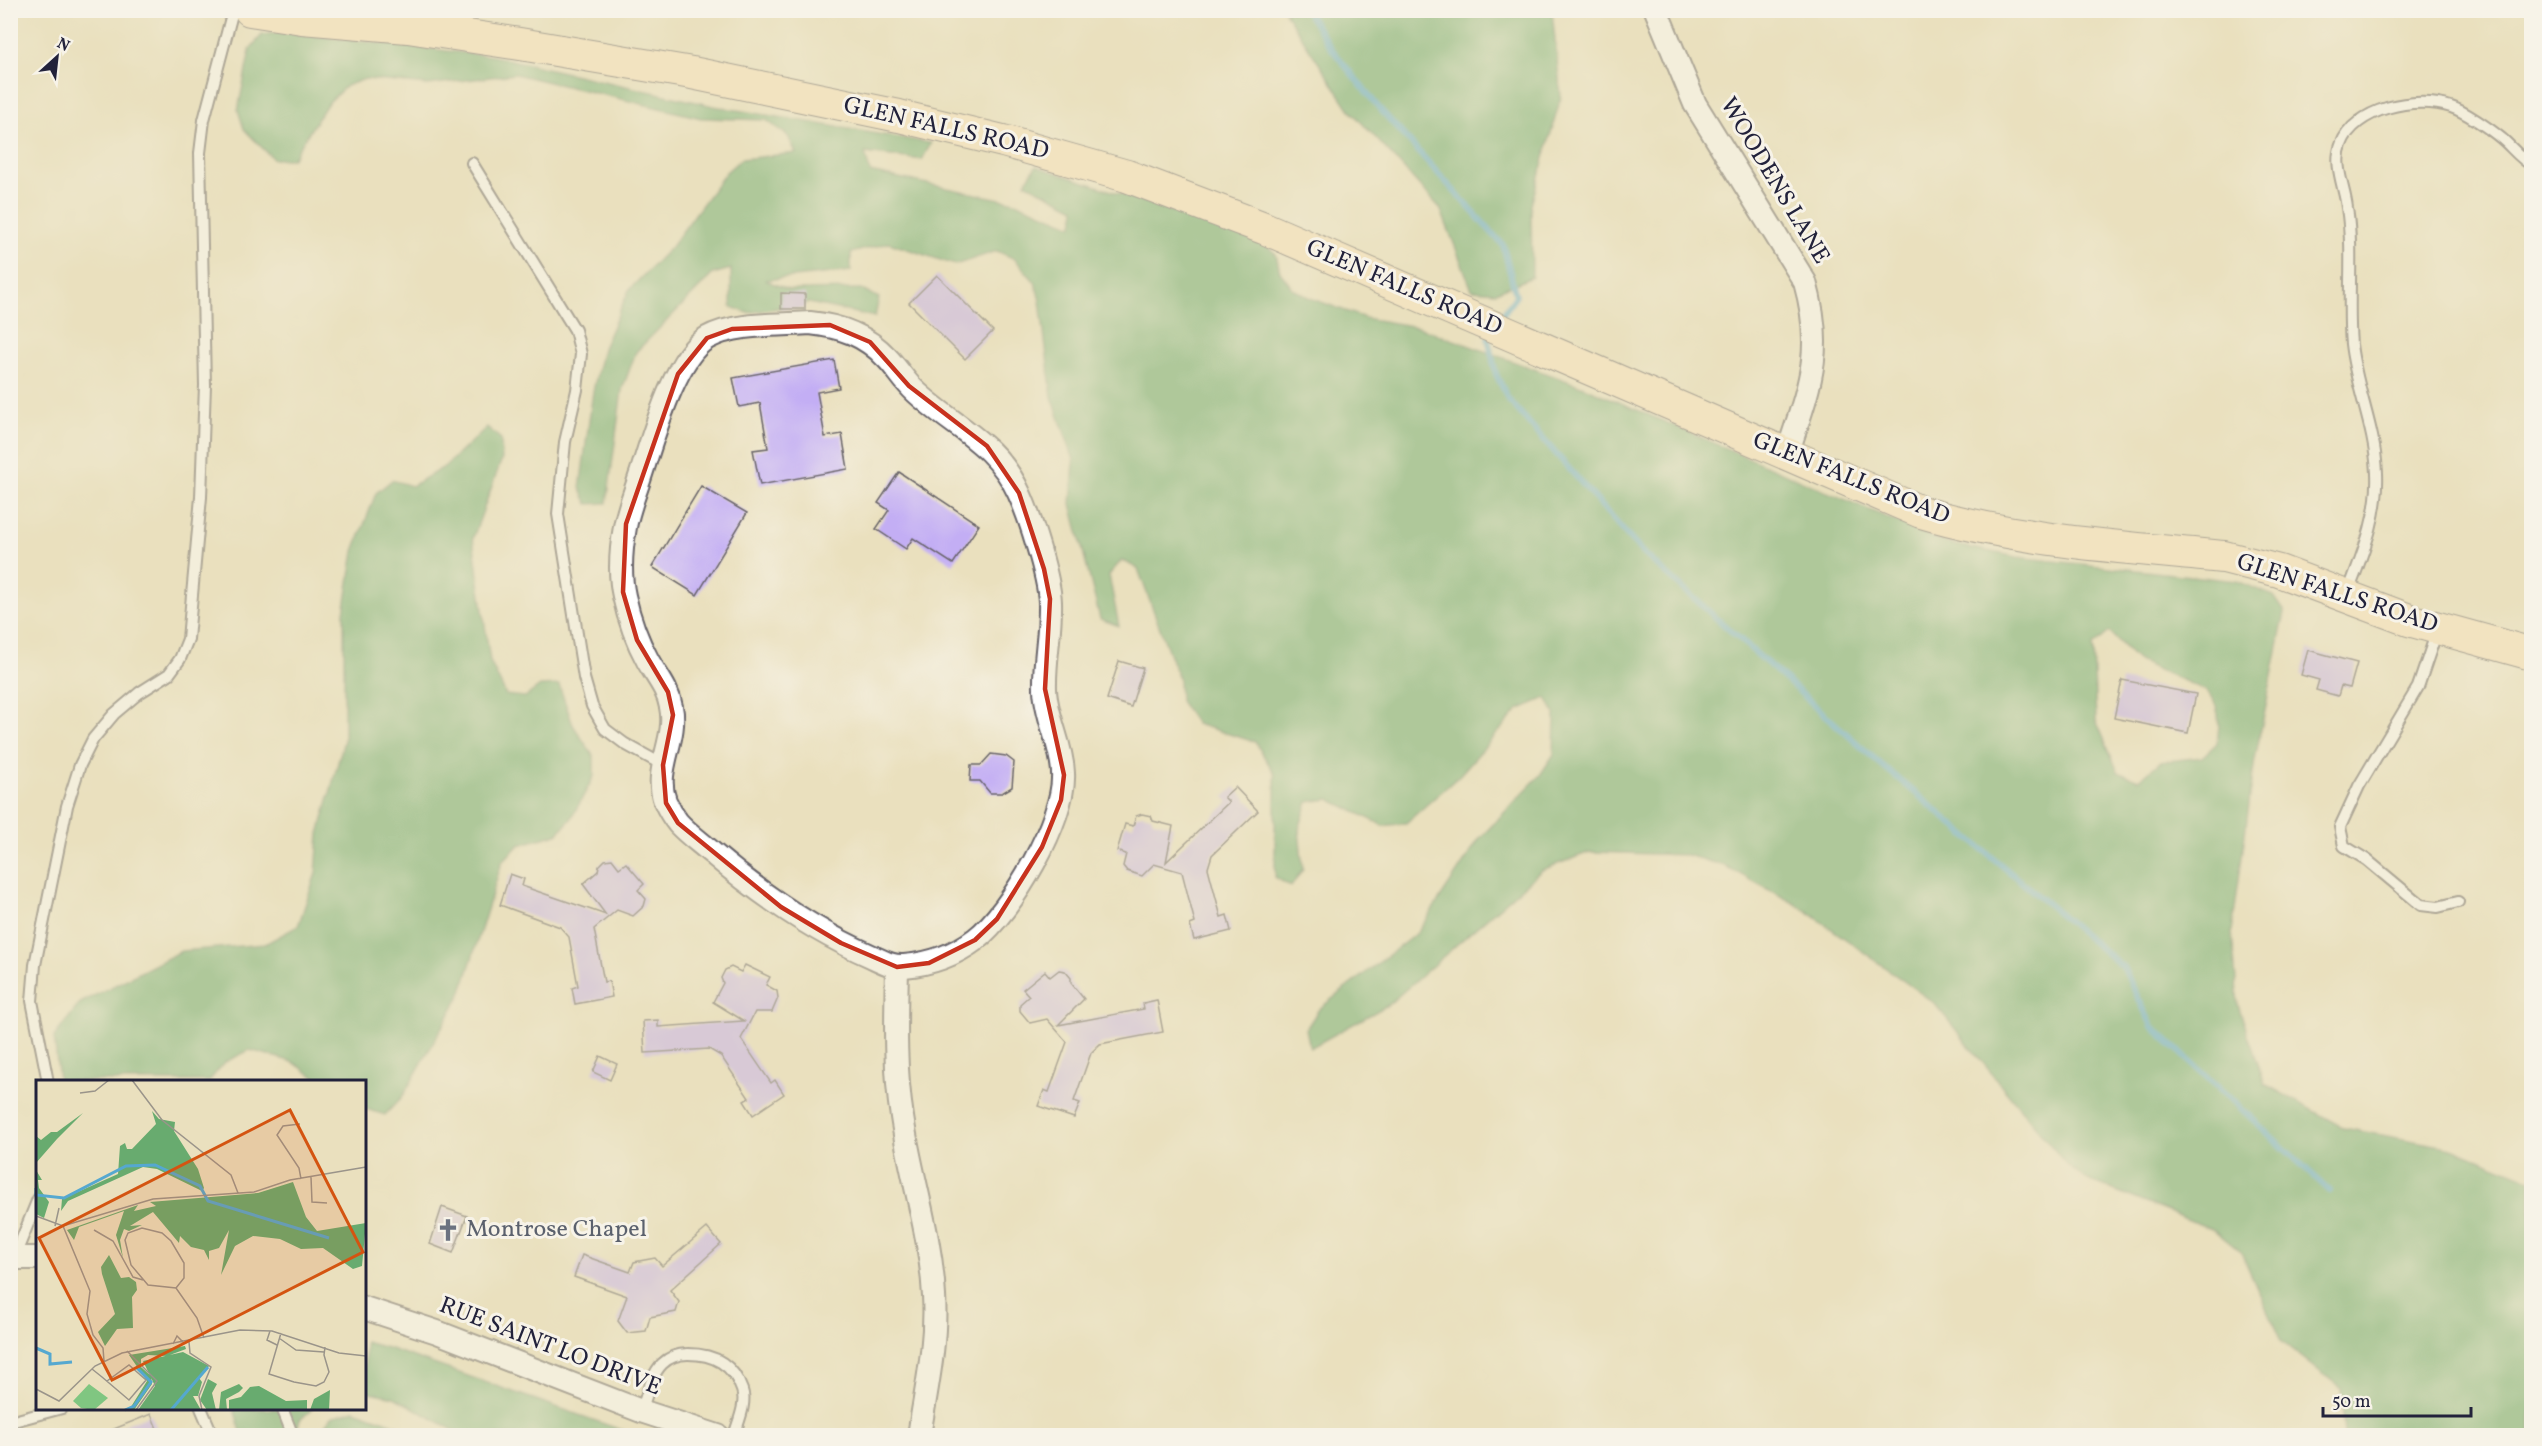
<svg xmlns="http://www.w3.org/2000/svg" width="2542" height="1446" font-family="Vollkorn,serif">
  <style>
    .forest { fill: #68ab6f; stroke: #456655; stroke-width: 1.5; fill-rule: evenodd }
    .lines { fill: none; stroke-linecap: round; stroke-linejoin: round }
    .stream { stroke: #55a8d0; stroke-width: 6 }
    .building { fill: #c3aef4 }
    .lane-casing { stroke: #686469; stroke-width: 14 }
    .street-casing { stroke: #686469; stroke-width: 26 }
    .secondary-casing { stroke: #686469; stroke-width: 34 }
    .lane { stroke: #fff; stroke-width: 10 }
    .street { stroke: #fff; stroke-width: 22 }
    .secondary { stroke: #fce6c4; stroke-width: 32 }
    .marked { fill: none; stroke: #c8321e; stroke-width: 4.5; stroke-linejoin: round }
    .labels { text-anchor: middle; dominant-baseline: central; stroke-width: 6; stroke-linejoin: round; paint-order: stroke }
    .street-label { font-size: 24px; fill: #22223b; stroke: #f7f3e8 }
    .worship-label { font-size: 24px; fill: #5b616d; stroke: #f7f3e8; text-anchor: start }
    .inset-river { fill: none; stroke: #55a8d0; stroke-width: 3 }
    .inset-road { fill: none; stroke: #9a948a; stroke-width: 1.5 }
    .view { fill: #d45411; fill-opacity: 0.15; stroke: #d45411; stroke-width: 3 }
    .inset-edge { fill: none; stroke: #22223b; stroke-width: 3 }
  </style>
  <rect width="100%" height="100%" fill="#f7f3e8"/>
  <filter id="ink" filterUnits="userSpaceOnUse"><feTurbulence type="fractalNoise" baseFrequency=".0167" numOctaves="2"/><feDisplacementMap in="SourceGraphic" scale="12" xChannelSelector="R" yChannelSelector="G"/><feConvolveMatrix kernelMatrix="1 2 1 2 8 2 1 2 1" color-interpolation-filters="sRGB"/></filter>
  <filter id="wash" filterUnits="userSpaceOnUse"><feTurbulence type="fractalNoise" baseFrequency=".008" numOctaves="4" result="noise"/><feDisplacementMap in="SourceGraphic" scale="24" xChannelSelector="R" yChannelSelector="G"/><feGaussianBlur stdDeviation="1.35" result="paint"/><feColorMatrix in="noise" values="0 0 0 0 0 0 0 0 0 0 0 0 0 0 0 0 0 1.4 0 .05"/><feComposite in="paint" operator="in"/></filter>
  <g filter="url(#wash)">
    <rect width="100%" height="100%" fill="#eae0be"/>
    <g class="forest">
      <path d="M1284 11H1552L1561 97 1531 205 1532 277 1496 292 1472 290 1440 208 1350 110Z"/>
      <path d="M281 32 493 56 714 106 931 143 922 160 865 153 870 172 1015 202 1073 226 1075 208 1025 183 1036 166 1260 240 1276 254 1280 272 1293 289 1310 298 1365 318 1418 327 1584 387 1946 543 2017 557 2237 581 2274 596 2285 612 2255 759 2232 932 2238 1005 2265 1084 2344 1128 2452 1148 2531 1180V1435H2344L2341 1388 2281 1341 2241 1252 2214 1230 2086 1179 2066 1164 1934 1003 1801 907 1725 866 1687 855 1590 852 1542 870 1388 1005 1310 1048 1306 1029 1319 1009 1418 932 1479 839 1540 775 1554 754 1555 714 1546 698 1518 710 1458 777 1406 823 1384 826 1329 799 1308 802 1299 829 1303 869 1291 887 1275 877V774L1255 742 1196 724 1180 701 1179 680 1138 569 1122 560 1109 575 1119 626 1100 619 1071 504 1074 460 1052 397 1040 301 1035 282 1015 259 997 251 955 265 889 243 851 253V271L765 280 789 290 861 289 879 298 875 317 809 303 748 313 731 307V269L713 274 636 352 622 390 607 503 588 504 580 488 593 391 603 348 629 290 671 247 726 172 741 159 796 153 788 136 766 120 701 118 515 74 428 85 365 79 346 86 327 104 292 159H273L244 129 238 110 250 49 262 35ZM2109 632 2138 661 2205 690 2217 706 2219 725 2217 743 2202 757 2160 762 2139 780 2118 772 2096 720 2093 646Z"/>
      <path d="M487 427 501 439 502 459 473 538 490 661 506 695 525 697 540 686 559 685 573 725 594 757V776L571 819 557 834 519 845 502 862 461 994 403 1096 385 1115 365 1109 364 1082 320 1081 293 1062 250 1050 225 1062 209 1081H59L54 1037 80 1003 181 951 265 944 298 926 316 873 319 834 344 740V613L354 551 376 493 392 480 412 486 444 467Z"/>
      <path d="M365 1342 391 1349 636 1435H462L394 1397 365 1391Z"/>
      <path d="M234 1409H312L300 1420 295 1436 242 1435Z"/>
      <path d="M354 1410 394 1424 415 1435H318L331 1417Z"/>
    </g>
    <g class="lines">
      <g class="stream">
        <path d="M1306 10 1331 48 1379 108 1503 245 1516 296 1498 321"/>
        <path d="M1490 335 1488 339 1496 374 1508 399 1642 552 1876 760 2123 967 2152 1026 2330 1191"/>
      </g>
    </g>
    <g id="blocks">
      <g class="building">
        <path d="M937 275 993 331 965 359 909 303Z"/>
        <path d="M781 293 805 294V309H781Z"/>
        <path d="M834 360 839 388 817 392 825 437 842 434 848 469 760 485 753 450 768 448 760 403 739 407 733 378Z"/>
        <path d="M899 472 979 525 953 564 913 538 906 549 876 529 889 510 878 503Z"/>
        <path d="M701 486 747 513 697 595 652 567Z"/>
        <path d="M2308 650 2357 663 2350 688 2341 686 2338 696 2316 690 2319 680 2301 675Z"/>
        <path d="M1119 661 1143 668 1131 707 1107 699Z"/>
        <path d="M2122 680 2196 694 2188 733 2114 718Z"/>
        <path d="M991 754 1006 756 1014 762 1012 787 1002 793H990L980 781H970L971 765H981Z"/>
        <path d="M1235 787 1258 811 1212 855 1208 868 1221 917 1227 915 1231 931 1194 940 1190 925 1195 923 1182 872 1154 864 1142 876 1127 871 1123 866 1126 854 1117 851 1125 824 1133 826 1136 816 1142 814 1151 816 1153 821 1173 826 1166 862 1229 802 1224 797Z"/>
        <path d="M612 859 619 868 626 863 644 884 638 890 646 899 644 906 633 916 617 910 594 929 604 982 609 981 612 997 575 1004 572 988 578 986 569 937 560 927 500 905 510 874 524 879 522 886 606 915 583 884 598 871 599 866 605 860Z"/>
        <path d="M745 965 770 977 766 985 777 991 778 998 772 1012H755L741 1039 771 1083 775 1080 784 1094 753 1115 744 1101 749 1098 721 1056 709 1049 645 1053 643 1021 658 1020V1027L744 1021 713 1002 723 983 721 978 725 970 731 967 741 972Z"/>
        <path d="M1059 970 1065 971 1071 978V983L1084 999 1058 1025 1144 1009 1143 1003 1157 1000 1163 1032 1100 1044 1091 1053 1074 1101 1080 1103 1074 1118 1038 1106 1044 1090 1049 1092 1067 1042 1047 1019 1030 1023 1020 1011V1004L1029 996 1023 989 1045 971 1050 977Z"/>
        <path d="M600 1056 617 1064 610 1080 593 1072Z"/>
        <path d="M442 1207 467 1216 453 1253 430 1244Z"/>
        <path d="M707 1228 721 1244 670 1290 679 1302 676 1312 650 1317 646 1331 627 1333 618 1321 627 1296 574 1277 582 1255 630 1272 634 1262 655 1258 662 1266Z"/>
        <path d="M151 1414 160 1436H99V1435Z"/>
      </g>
    </g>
  </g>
  <g filter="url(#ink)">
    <use href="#blocks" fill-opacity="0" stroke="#686469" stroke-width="1.5"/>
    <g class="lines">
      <g class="lane-casing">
        <g id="lane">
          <path d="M472 163 575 330 581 354 577 390 565 442 558 514 584 678 592 706 605 729 625 744 663 765"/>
          <path d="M2347 595C2362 555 2379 516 2377 473 2375 428 2356 388 2351 344 2347 299 2354 252 2347 208 2345 188 2333 165 2341 145 2354 108 2416 95 2451 107 2464 111 2490 129 2501 138 2511 146 2520 159 2532 165"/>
          <path d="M2437 631 2418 687 2359 786 2340 827 2344 846 2367 860 2421 905 2438 907 2458 902"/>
          <path d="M48 1082 32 1001 35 965 67 806 80 765 93 739 114 714 139 693 169 674 180 659 188 639 201 497 205 385 200 153 204 120 233 10"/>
          <path d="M14 1258 38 1199"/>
          <path d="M201 1408 213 1436"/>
          <path d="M282 1408 293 1436"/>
          <path d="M641 1411C647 1396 651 1375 662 1364 669 1357 678 1354 688 1354 714 1354 733 1364 742 1390 747 1404 738 1422 734 1436"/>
          <path d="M10 1422 62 1408"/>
        </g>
      </g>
      <g class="street-casing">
        <g id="street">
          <path d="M1656 10 1695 104 1805 282C1825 352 1809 387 1787 454"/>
          <path d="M810 323C840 326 866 335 887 358 897 368 904 381 915 391 953 427 996 442 1019 493 1030 517 1049 576 1050 602 1051 631 1044 660 1045 689 1046 718 1062 744 1063 773 1066 818 1011 912 976 939 955 955 929 964 904 966 892 967 882 961 871 956 812 930 760 894 711 852 701 843 688 834 678 823 674 818 668 808 665 801 653 770 678 739 671 707 668 689 657 677 648 661 637 641 629 619 624 596 619 574 621 549 625 527 628 510 635 493 640 477 652 441 674 357 707 338 733 323 779 325 810 323Z"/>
          <path d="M897 967C896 1016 894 1068 902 1117 911 1177 931 1235 934 1296 937 1343 926 1389 919 1436"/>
          <path d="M10 1258H38"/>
          <path d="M364 1308 437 1332 641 1411 718 1436"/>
        </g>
      </g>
      <g class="secondary-casing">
        <path id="secondary" d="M250 10 302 18 408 27 520 44 692 73 899 116 1003 141 1127 176 1264 228 1921 512C2019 541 2122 547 2224 557L2279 571 2409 620 2532 654"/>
      </g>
      <use href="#lane" class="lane"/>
      <use href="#street" class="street"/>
      <use href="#secondary" class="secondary"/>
    </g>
  </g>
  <path d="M0 0H2542V1446H0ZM830 325 870 342 909 386 987 446 1019 493 1044 569 1050 599 1045 689 1064 775 1061 800 1042 847 997 919 975 940 929 963 897 967 841 943 781 907 678 823 666 803 663 765 673 715 668 692 637 640 623 592 626 524 678 374 707 338 732 329Z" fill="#eae0be" fill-opacity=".55" fill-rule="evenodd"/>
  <path class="marked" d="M830 325 870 342 909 386 987 446 1019 493 1044 569 1050 599 1045 689 1064 775 1061 800 1042 847 997 919 975 940 929 963 897 967 841 943 781 907 678 823 666 803 663 765 673 715 668 692 637 640 623 592 626 524 678 374 707 338 732 329Z"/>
  <defs>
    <g id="church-bare" transform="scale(1.8)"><path d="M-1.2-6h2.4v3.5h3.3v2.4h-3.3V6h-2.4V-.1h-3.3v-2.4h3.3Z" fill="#6b7280" stroke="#f7f3e8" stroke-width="2.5" paint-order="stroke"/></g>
  </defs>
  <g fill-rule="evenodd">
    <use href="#church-bare" x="448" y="1230"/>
  </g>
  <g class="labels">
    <g class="street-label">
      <text transform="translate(946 129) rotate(13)">GLEN FALLS ROAD</text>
      <text transform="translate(1774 181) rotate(59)">WOODENS LANE</text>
      <text transform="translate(1404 288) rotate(23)">GLEN FALLS ROAD</text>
      <text transform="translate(1851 479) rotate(22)">GLEN FALLS ROAD</text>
      <text transform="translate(2337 594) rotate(18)">GLEN FALLS ROAD</text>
      <text transform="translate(550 1347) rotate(21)">RUE SAINT LO DRIVE</text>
    </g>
    <g class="worship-label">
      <text x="466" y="1230">Montrose Chapel</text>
    </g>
  </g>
  <g transform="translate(36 1080)">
    <rect width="330" height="330" fill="#eae0be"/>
    <path d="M53 304 72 318 58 330 45 328 37 321Z" fill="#80c681"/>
    <path d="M116 31 123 39 139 42 138 51 162 89 168 108 166 111 121 89 107 87 32 121 25 131 26 119 82 94 84 66 89 63 91 69H96L120 44ZM47 33 21 59 0 83V56L5 60 15 52H21ZM0 90 6 100H2L3 108 13 122 8 138 0 134ZM257 102 270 137 281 151 330 143 326 186 317 189 287 168 265 169 244 159 217 156 199 166 185 195 193 150 183 168 173 171V180L168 170 155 167 144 156 143 163 117 132 94 146 106 145 93 151 88 149 84 160 87 178 80 155 88 131 43 147 38 160 31 150 102 125 98 131 120 126 114 122 222 113ZM73 175 85 198 93 197 100 202 101 210 96 217 97 248 81 249 69 266 62 252 79 234 66 194 65 187ZM149 266 150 269 131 276 112 275 105 279V287L115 296 116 304 98 330H93L111 301 93 275ZM147 272 173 286 163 298 166 302 162 316H157L165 330H102L119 306 107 281ZM172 299 181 304 176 313 180 330H171L164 320ZM203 304 207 308 203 312 190 319 191 330H183L185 312ZM223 306 250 321 271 320V330H193V320L205 317 214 307ZM294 310 293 330H274L278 319Z" fill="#68ab6f"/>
    <path class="inset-river" d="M0 108V115L28 118 90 86 119 85 164 106 172 121 293 158M0 268 14 274V284L36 282M89 330 98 326 115 302 100 287M135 330 172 287"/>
    <path class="inset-road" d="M96 0 126 40 195 95 202 113M44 13 59 11 73 0M264 44 247 46 241 55 263 88 265 99M275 97 276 122 291 123M0 136 27 146 117 119 218 112 254 100 330 87M19 146 23 128M27 146 54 211 51 234 57 255 67 268 68 281M58 150 77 161 97 197 107 200M140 208 148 198V183L135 161 126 153 106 148 92 153 89 160 95 185 112 205 140 208 161 238 168 258M234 251 231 260 241 265M245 253 233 294 258 302 280 306 288 302 293 292 288 275 289 267M243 258 260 270 288 272M153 262 154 273 175 287 163 316 166 330M137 264 141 256 148 263M91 271 121 301 100 330M56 289 66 297 93 320 110 300 93 285 71 301M0 309 23 321 59 286 86 273 204 250 236 251 303 273 330 276"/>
    <path class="view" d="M254 30 327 172 76 300 3 158Z"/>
    <rect width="330" height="330" class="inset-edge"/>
  </g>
  <rect width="2542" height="1446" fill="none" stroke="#f7f3e8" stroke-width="36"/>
  <g transform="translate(57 57) rotate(27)" stroke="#f7f3e8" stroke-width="4.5" paint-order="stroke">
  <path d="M0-4.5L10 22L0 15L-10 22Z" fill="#22223b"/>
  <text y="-9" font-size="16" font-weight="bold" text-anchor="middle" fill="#22223b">N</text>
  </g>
  <path d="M2323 1407v9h148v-9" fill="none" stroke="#22223b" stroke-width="3"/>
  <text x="2332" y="1407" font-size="18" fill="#22223b" stroke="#f7f3e8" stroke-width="4.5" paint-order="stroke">50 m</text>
</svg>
